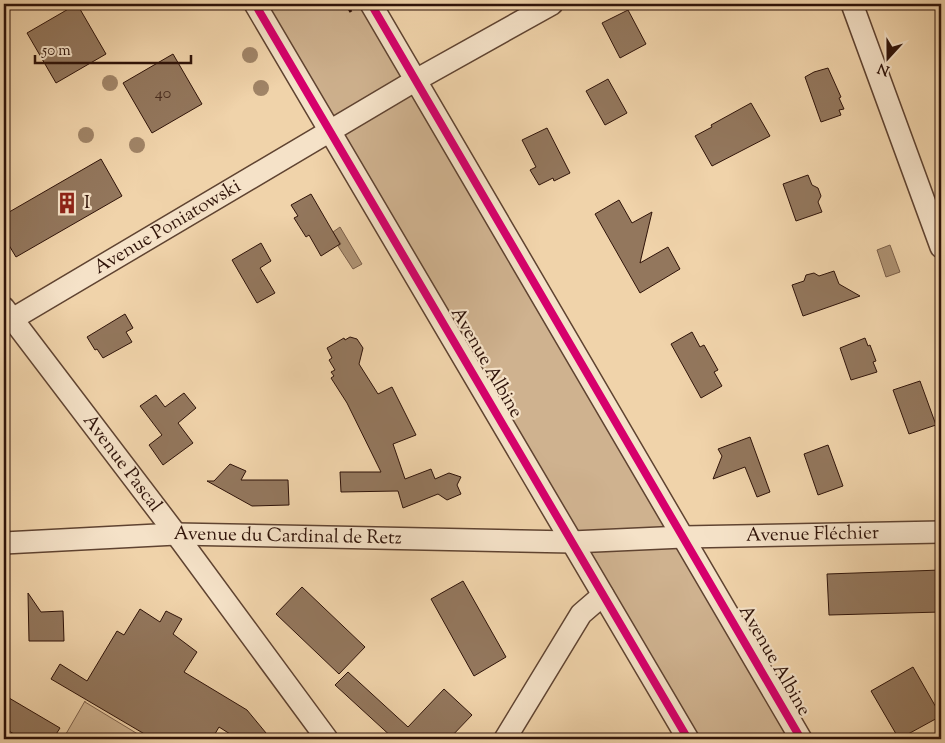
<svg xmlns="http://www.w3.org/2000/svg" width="945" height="743" font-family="'Sorts Mill Goudy',serif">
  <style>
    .green { fill: #cfb28f; stroke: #7f624c }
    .water { fill: #ae9273; stroke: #7b5f49 }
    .building { fill: #93775d; stroke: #2f1309 }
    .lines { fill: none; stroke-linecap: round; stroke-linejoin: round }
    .minor-casing { stroke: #5f4331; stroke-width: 24 }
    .path { stroke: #2f1309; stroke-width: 3; stroke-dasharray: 4 2.5; stroke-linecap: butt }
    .minor { stroke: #f5e2c8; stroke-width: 21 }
    .cycleway-casing { stroke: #f5e2c8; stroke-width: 11 }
    .cycleway { stroke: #d6006c; stroke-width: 8 }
    .tree { fill: #a08467 }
    .labels { text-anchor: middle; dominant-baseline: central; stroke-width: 4.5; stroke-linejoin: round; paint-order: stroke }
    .number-label { font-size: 16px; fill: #482c1e }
    .poi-label { font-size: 19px; fill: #2f1309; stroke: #f5e2c8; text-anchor: start }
    .street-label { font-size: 19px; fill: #2f1309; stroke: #f5e2c8 }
  </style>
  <rect width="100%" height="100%" fill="#f0d3aa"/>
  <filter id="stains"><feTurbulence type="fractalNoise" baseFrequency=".004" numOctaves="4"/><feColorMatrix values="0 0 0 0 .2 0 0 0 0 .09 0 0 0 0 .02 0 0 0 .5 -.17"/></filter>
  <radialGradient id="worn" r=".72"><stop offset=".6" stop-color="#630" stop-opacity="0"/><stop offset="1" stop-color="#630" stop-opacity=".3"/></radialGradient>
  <g class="green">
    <path d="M266 4H360L791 739H697Z"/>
    <path d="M85 701V702L146 739H63Z"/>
  </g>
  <g class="water">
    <path d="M340 227 362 264 353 269 338 246 341 244 333 232Z"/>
    <path d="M890 245 900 272 886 277 877 250Z"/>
  </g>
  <g class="building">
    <path d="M77 4 106 54 56 83 27 33Z"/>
    <path d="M628 10 646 44 620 58 602 23Z"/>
    <path d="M173 54 202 104 152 133 123 83Z"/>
    <path d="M828 68 841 97 839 98 844 109 839 110 841 115 821 122 805 77 814 72Z"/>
    <path d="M608 79 627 113 605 125 586 91Z"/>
    <path d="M751 103 770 136 712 166 695 136 712 127 711 125Z"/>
    <path d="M547 128 570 173 554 181 553 178 539 185 530 170 536 167 522 140Z"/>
    <path d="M101 159 122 196 16 257 4 237V215Z"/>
    <path d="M808 175 812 185 818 188 821 196 818 202 822 212 796 221 783 184Z"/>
    <path d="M311 194 340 244 321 256 309 235 306 237 294 218 298 216 291 205Z"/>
    <path d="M619 200 632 223 652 212 640 263 668 247 680 269 640 293 595 214Z"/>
    <path d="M261 243 271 261 260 268 275 293 257 303 232 260Z"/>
    <path d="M834 271 839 284 860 296 803 316 792 285 804 281 806 275 814 273 819 276Z"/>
    <path d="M125 314 133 328 126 332 132 342 103 358 97 349 95 350 87 337Z"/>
    <path d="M692 332 700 347 704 345 718 370 714 372 722 386 701 398 671 344Z"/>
    <path d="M350 337 357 339 363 348 359 364 378 394 392 387 416 435 393 444 405 479 431 469 435 479 449 473 461 477 457 485 461 494 447 500 438 494 403 508 398 491 341 492 340 472H381L347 403 331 378 334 376 331 372 335 370 329 360 332 358 327 348 344 338 345 340Z"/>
    <path d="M865 338 868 346 870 345 876 361 873 362 877 372 851 380 840 348Z"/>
    <path d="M920 381 936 425 909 434 893 390Z"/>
    <path d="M184 393 196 408 178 423 193 443 163 465 149 445 162 435 140 406 156 395 165 407Z"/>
    <path d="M750 437 770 492 757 497 745 467 713 479 722 456 718 449Z"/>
    <path d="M828 445 843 486 818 495 804 454Z"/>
    <path d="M230 464 246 471 241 480H288L289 505 252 506 207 481H214Z"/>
    <path d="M941 570V612L829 615 827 574Z"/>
    <path d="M463 581 506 657 474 676 431 599Z"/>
    <path d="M302 587 365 647 339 674 276 614Z"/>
    <path d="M28 593 41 612 63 611 64 641H29Z"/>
    <path d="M140 609 160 622 166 611 182 619 173 634 197 652 184 672 247 710 271 739H238L219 727 212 739H153L51 679 60 664 87 681 117 631 124 635Z"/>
    <path d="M913 667 941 716 899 739 871 691Z"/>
    <path d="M348 672 408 727 444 689 472 715 449 739H394L335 685Z"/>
    <path d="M4 695 60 728 53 739H22L4 728Z"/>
  </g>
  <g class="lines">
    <g class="minor-casing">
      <g id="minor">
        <path d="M255 4 688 739"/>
        <path d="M371 4 801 739"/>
        <path d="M852 4 941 247"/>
        <path id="s1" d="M4 308 176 534 327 739"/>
        <path id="s2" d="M4 324 416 80 552 4"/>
        <path id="s3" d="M4 543 176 534 572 542 683 537 941 532"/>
        <path d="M505 739 581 614 603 595"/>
      </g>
    </g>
    <path class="path" d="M346 4 351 12"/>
    <use href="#minor" class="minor"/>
    <g class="cycleway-casing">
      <g id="cycleway">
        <path d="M255 4 688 739"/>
        <path d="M371 4 801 739"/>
      </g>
    </g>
    <use href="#cycleway" class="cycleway"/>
  </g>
  <g class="tree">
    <circle cx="250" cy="55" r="8"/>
    <circle cx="110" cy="83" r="8"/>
    <circle cx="261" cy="88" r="8"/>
    <circle cx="86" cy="135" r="8"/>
    <circle cx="137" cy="145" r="8"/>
  </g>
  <defs>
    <g id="building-bare" transform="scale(1.725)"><path d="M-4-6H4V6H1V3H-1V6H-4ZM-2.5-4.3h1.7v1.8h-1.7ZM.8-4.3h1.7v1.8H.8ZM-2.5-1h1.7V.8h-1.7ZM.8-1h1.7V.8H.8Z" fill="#8f2418" stroke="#f5e2c8" stroke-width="2.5" paint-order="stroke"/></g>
  </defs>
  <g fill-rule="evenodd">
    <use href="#building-bare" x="67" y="203"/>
  </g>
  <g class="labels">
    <g class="number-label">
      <text x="163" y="94">40</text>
    </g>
    <g class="poi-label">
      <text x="84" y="203">I</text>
    </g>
    <g class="street-label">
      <text stroke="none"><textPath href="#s2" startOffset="190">Avenue Poniatowski</textPath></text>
      <text transform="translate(486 363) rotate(60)">Avenue Albine</text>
      <text stroke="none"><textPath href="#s1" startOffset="195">Avenue Pascal</textPath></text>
      <text stroke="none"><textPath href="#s3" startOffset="809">Avenue Fléchier</textPath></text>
      <text stroke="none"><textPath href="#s3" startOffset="284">Avenue du Cardinal de Retz</textPath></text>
      <text transform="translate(774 661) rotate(60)">Avenue Albine</text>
    </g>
  </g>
  <rect width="945" height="743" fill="none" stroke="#f0d3aa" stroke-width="20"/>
  <rect x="5" y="5" width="935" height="733" fill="none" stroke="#2f1309" stroke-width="2.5"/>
  <rect x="10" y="10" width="925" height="723" fill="none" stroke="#2f1309"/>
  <g transform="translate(888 58) rotate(201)" stroke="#f5e2c8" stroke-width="4" paint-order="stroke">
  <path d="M0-4L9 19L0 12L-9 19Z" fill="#2f1309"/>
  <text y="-8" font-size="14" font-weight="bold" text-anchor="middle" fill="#2f1309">N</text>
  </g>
  <path d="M35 55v8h156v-8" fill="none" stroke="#2f1309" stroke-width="2.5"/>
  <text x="42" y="55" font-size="15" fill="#2f1309" stroke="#f5e2c8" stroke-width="4" paint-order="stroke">50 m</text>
  <rect width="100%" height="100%" filter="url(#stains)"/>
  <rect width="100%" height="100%" fill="url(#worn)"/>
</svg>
